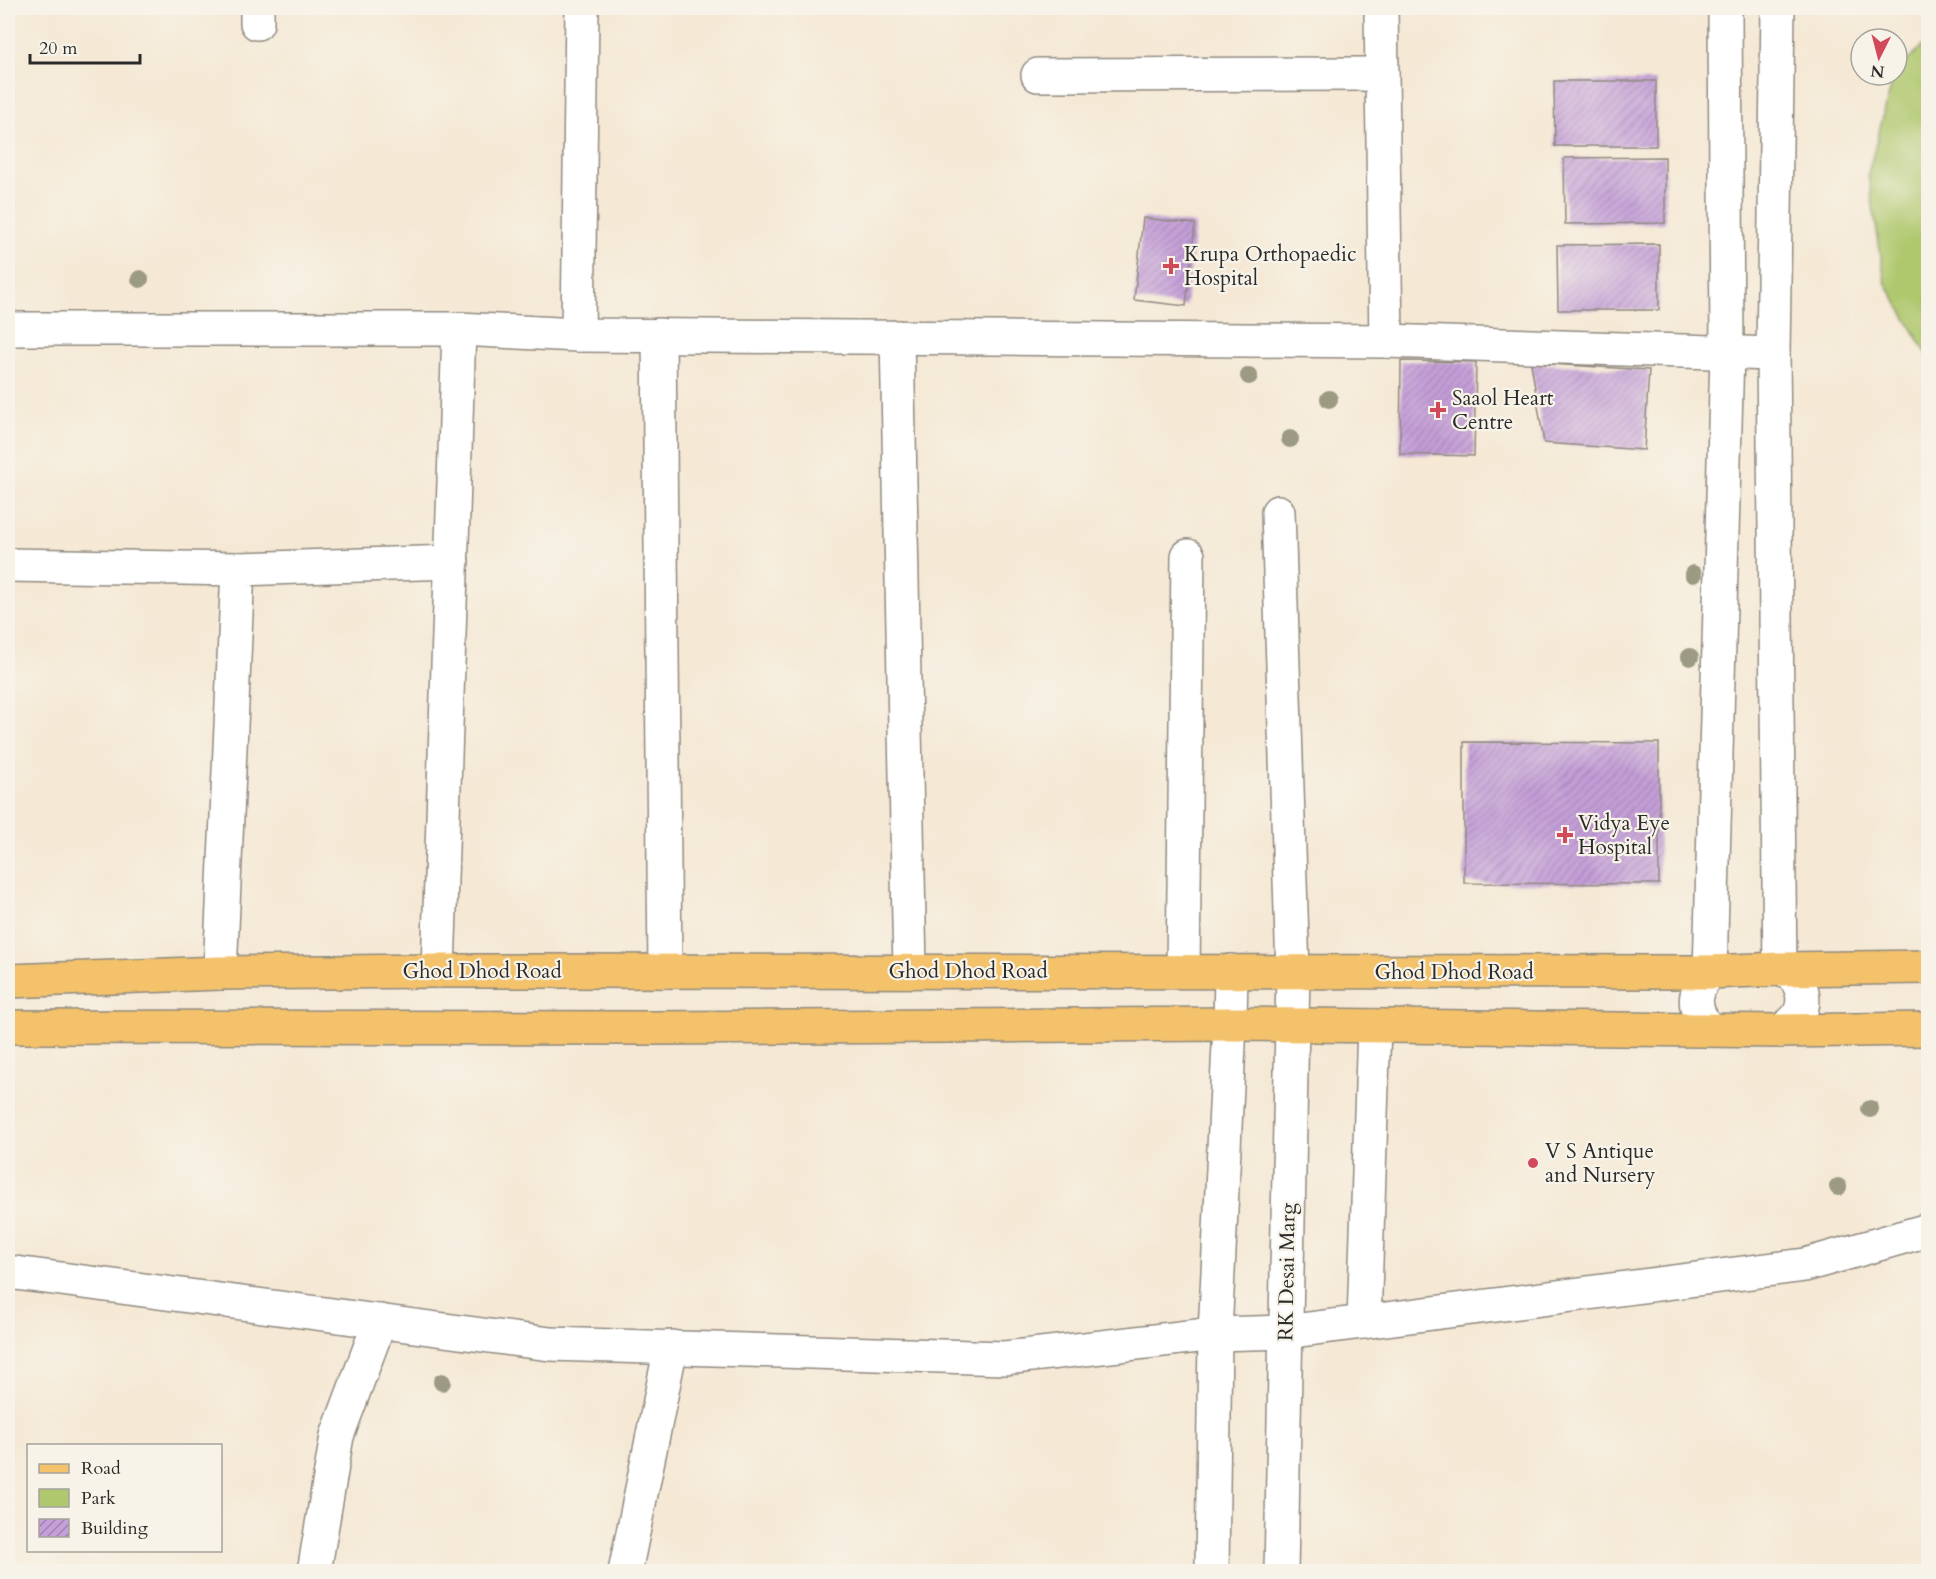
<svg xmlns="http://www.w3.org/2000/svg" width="1936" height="1579" font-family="Cardo,serif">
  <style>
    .green { fill: #afc76d; stroke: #6d794c; stroke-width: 1.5 }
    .building { fill: url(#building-hatch) }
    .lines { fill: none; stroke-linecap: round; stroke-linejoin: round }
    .minor-casing { stroke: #908a80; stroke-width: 36 }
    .major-casing { stroke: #908a80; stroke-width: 36 }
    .minor { stroke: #fff; stroke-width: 33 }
    .major { stroke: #f3c26a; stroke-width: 33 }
    .tree { fill: #9c9a82 }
    .poi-dot { fill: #d1495b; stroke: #f7f3e8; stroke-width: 2 }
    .labels { text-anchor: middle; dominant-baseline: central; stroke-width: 4.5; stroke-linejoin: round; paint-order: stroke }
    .poi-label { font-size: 21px; fill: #2b2b2b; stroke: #f7f3e8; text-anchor: start }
    .street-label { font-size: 21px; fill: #2b2b2b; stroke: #f7f3e8 }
  </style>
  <defs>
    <pattern id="building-hatch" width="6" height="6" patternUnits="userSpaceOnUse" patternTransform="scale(1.5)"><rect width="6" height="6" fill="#c59fd9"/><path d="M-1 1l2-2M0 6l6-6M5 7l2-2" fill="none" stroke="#a082b0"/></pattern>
  </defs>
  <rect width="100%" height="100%" fill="#f7f3e8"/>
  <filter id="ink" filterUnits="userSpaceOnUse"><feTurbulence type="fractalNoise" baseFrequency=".0167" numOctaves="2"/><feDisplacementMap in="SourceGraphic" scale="12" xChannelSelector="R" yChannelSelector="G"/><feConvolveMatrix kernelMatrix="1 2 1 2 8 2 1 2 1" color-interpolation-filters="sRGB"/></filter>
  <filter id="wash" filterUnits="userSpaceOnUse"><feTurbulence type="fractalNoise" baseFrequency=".008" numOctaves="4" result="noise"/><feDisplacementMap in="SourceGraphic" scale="24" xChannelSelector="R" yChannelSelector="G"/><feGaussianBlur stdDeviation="1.35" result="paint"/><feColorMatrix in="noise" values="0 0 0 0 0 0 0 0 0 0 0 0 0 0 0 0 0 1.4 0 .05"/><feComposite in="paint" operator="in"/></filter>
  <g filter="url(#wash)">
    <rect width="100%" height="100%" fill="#f5e8d4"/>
    <path class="green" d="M1928 40V356L1885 282 1868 174 1894 75H1897V71Z"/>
    <g id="blocks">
      <g class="building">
        <path d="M1554 81H1656V146H1555Z"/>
        <path d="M1665 157V223L1565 224 1564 158Z"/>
        <path d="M1143 218 1195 224 1186 306 1134 300Z"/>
        <path d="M1659 244V310H1558L1557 245Z"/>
        <path d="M1401 361 1476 362 1474 456 1400 454Z"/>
        <path d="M1531 363 1649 370 1644 450 1544 443Z"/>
        <path d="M1464 742 1659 743V884L1464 883Z"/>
      </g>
    </g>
  </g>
  <g filter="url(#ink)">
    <use href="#blocks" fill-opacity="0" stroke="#908a80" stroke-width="1.5"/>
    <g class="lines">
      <g class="minor-casing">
        <g id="minor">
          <path d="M257 8V23"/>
          <path d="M1381 8 1386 341"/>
          <path d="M1778 8 1773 354 1780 969C1784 971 1790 973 1793 976 1798 980 1800 986 1802 992 1806 1011 1796 1021 1781 1031"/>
          <path d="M1038 75 1382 74"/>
          <path d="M8 329H459L578 335 1386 341 1773 354"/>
          <path d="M578 335 582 8"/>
          <path d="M659 335 665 971"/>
          <path d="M897 337 910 971"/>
          <path d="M1278 512 1293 972 1281 1572"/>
          <path d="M8 565 238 569"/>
          <path d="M438 971 459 329"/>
          <path d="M1183 971 1188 556"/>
          <path d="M220 973 238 569 452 562"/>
          <path d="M1709 1029C1692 1010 1692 991 1710 972L1727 352 1725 8"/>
          <path d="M8 1272 550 1344 1005 1358 1215 1334 1285 1332 1805 1265 1928 1230"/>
          <path d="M1364 1322 1374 1026"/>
          <path d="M314 1572 337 1436 380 1321"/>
          <path d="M625 1572 671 1347"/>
          <path d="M1212 1572 1215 1334 1230 1024 1231 971"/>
        </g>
      </g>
      <g class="major-casing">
        <g id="major">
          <path d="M8 981 220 973 438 971 1710 972 1780 969 1928 967"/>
          <path d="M8 1027 654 1028 1230 1024 1781 1031 1928 1029"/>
        </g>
      </g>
      <use href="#minor" class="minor"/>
      <use href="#major" class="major"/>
    </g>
    <g class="tree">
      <circle cx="140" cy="279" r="9"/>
      <circle cx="1249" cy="376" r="9"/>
      <circle cx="1329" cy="399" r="9"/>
      <circle cx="1290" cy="439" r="9"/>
      <circle cx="1693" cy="574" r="9"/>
      <circle cx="1690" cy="657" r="9"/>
      <circle cx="1870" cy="1109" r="9"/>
      <circle cx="1838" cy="1187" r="9"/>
      <circle cx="442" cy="1382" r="9"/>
    </g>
  </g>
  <g class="poi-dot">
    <path d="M1168 257h6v6h6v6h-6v6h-6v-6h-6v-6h6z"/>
    <path d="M1435 401h6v6h6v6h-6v6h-6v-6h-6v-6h6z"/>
    <path d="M1562 826h6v6h6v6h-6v6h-6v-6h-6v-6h6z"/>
    <circle cx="1533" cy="1163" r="6"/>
  </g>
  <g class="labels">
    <g class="poi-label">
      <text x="1184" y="254">Krupa Orthopaedic<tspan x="1184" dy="24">Hospital</tspan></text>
      <text x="1452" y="398">Saaol Heart<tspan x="1452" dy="24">Centre</tspan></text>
      <text x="1578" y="823">Vidya Eye<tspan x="1578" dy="24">Hospital</tspan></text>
      <text x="1545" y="1151">V S Antique<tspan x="1545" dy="24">and Nursery</tspan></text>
    </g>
    <g class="street-label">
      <text x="482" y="971">Ghod Dhod Road</text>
      <text x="968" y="971">Ghod Dhod Road</text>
      <text x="1454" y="972">Ghod Dhod Road</text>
      <text transform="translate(1287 1272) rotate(-89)">RK Desai Marg</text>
    </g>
  </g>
  <rect width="1936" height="1579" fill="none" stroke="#f7f3e8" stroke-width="30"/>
  <rect x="27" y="1444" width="195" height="108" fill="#f7f3e8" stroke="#a5a39c" stroke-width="1.5"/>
  <rect x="39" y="1464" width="30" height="9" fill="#f3c26a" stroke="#a5a39c" stroke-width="1.5"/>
  <text x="81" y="1474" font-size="18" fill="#2b2b2b">Road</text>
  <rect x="39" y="1489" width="30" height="18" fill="#afc76d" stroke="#a5a39c" stroke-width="1.5"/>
  <text x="81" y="1504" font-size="18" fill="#2b2b2b">Park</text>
  <rect x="39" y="1519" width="30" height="18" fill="url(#building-hatch)" stroke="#a5a39c" stroke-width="1.5"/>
  <text x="81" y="1534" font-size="18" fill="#2b2b2b">Building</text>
  <g transform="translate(1879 57) rotate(186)"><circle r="28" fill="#f7f3e8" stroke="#a5a39c" stroke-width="1.5"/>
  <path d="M0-4.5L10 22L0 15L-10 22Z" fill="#d1495b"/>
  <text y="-9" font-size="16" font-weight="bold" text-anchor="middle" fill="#2b2b2b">N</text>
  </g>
  <path d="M30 54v9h110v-9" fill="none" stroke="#2b2b2b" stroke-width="3"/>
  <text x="39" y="54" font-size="18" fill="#2b2b2b" stroke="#f7f3e8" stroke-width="4.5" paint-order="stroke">20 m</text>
</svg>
